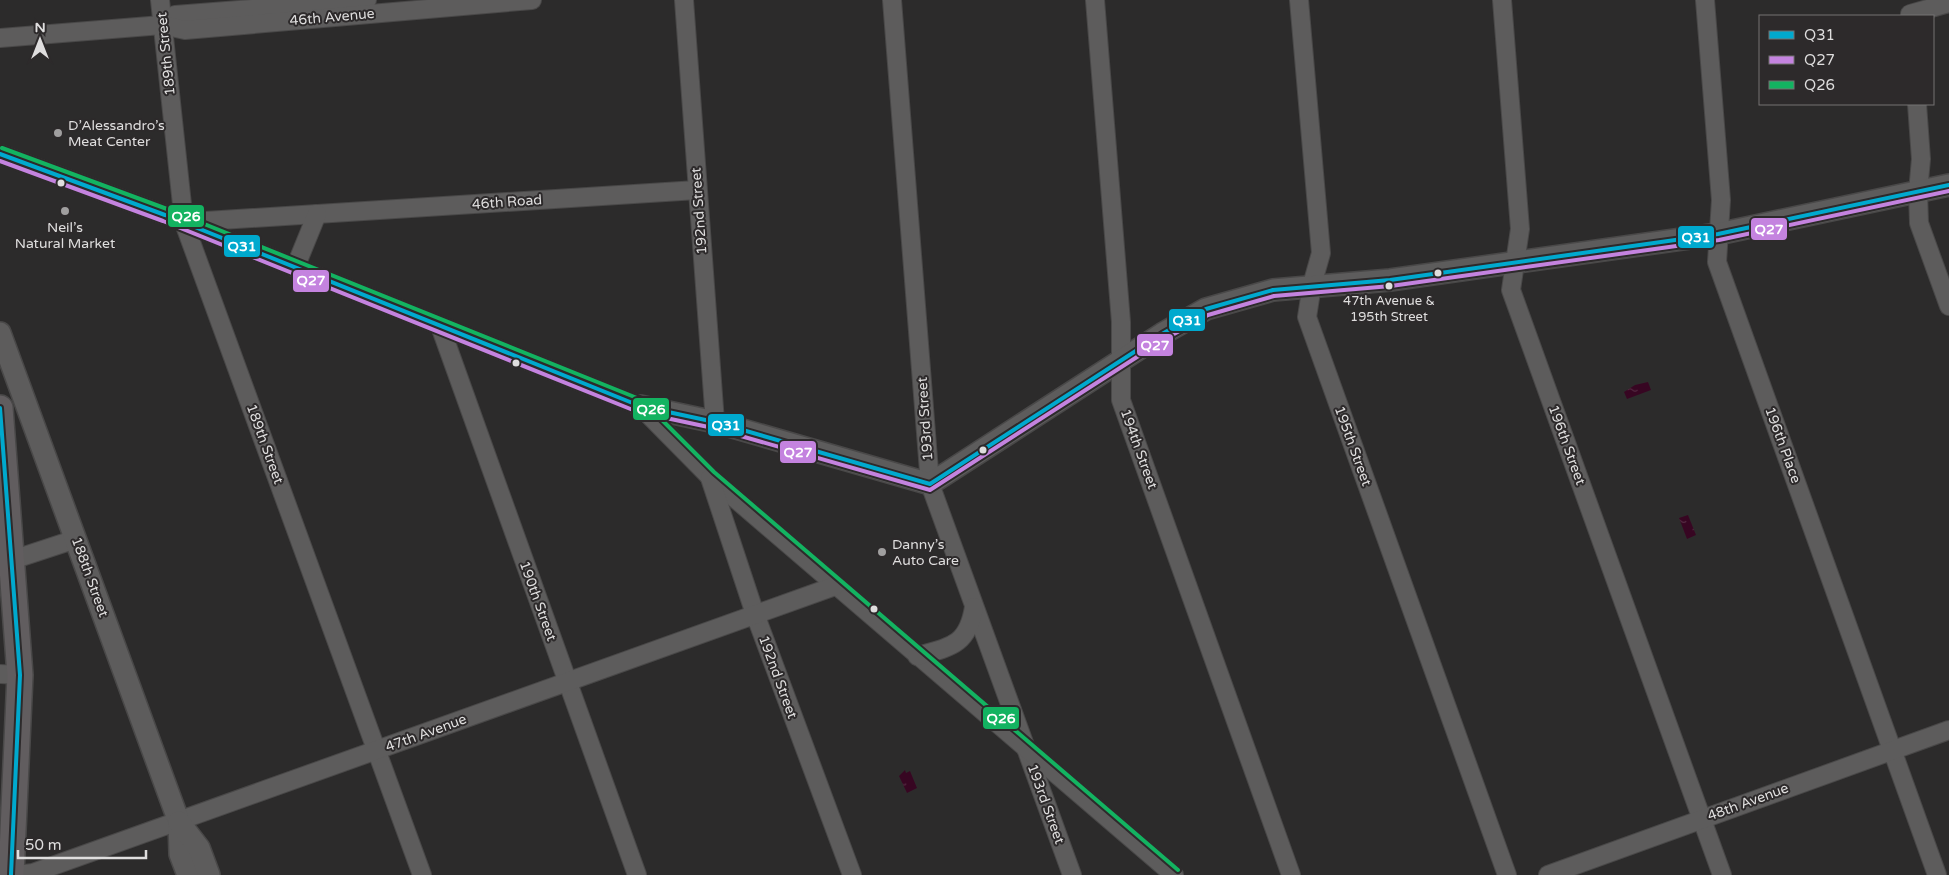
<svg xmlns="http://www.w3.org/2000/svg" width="1949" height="875" font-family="'Varela Round',sans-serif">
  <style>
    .water { fill: url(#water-ripples) }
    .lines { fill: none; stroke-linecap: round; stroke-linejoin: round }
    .minor-casing { stroke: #494848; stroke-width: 20 }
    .tertiary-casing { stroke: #494848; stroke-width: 24 }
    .secondary-casing { stroke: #494848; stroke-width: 28 }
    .minor { stroke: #5d5c5c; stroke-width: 18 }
    .tertiary { stroke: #5d5c5c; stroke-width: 21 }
    .secondary { stroke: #615d5f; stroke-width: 25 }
    .bus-1-casing { stroke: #2d2a2b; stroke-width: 8 }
    .bus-2-casing { stroke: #2d2a2b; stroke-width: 8 }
    .bus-3-casing { stroke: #2d2a2b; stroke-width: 8 }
    .bus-1 { stroke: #00a9ce; stroke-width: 4 }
    .bus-2 { stroke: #c483df; stroke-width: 4 }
    .bus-3 { stroke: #13b361; stroke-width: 4 }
    .poi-dot { fill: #a09f9f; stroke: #2d2a2b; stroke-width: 2 }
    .bus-dot { fill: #dfdede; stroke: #2d2a2b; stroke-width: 2 }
    .labels { text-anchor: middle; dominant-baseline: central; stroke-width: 4; stroke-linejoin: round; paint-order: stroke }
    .bus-label { font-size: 13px; fill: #dfdede; stroke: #2d2a2b }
    .street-label { font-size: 14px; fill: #dfdede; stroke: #2d2a2b }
    .poi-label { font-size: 14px; fill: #dfdede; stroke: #2d2a2b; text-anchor: start }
    .line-badge { stroke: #2d2a2b; stroke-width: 2 }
    .badge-label { font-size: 14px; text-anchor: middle; font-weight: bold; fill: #fff }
  </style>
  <defs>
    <pattern id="water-ripples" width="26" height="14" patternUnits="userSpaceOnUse" patternTransform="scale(1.25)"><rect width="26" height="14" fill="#370622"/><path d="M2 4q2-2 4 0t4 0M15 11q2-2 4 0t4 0" fill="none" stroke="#542a42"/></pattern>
  </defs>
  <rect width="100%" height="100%" fill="#2c2b2b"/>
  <g class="water">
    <path d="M1648 382 1651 390 1627 399 1624 392 1635 385Z"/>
    <path d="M1688 515 1696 535 1687 539 1679 518Z"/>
    <path d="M905 770 906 773 910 771 917 788 907 793 899 776Z"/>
  </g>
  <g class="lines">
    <g class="minor-casing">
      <g id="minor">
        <path d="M160 0 184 223 422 875"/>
        <path d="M684 0 715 422"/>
        <path d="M892 0 930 484 1072 875"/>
        <path d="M1095 0 1121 322V400L1291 875"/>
        <path d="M1299 0 1321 253 1312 285 1307 317 1507 875"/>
        <path d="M1502 0 1520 229 1511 290 1722 875"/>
        <path d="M1705 0 1721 200 1717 262 1937 875"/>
        <path d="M1910 14 1949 3"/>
        <path d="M162 25 175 15 367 0"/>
        <path d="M0 38 162 25 185 30 532 0"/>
        <path d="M1917 104 1921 159 1918 192 1919 223 1949 306"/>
        <path d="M0 154 165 215 640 406 710 477 1174 875"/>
        <path d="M190 222 697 190"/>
        <path d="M295 268 317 214"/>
        <path d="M440 326 637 875"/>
        <path d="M710 478 755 614 852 875"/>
        <path d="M0 564 76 539"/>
        <path d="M917 656C951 647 968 645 974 607"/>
        <path d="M0 674 20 675"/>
        <path d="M16 875 33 873 835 586"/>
        <path d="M1548 875 1949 730"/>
      </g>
    </g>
    <g class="tertiary-casing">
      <g id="tertiary">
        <path d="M0 333 179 822 180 854 188 875"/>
        <path d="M640 406 715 422 930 484 1162 334 1206 309 1273 290 1390 280 1718 234 1949 185"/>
        <path d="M179 822 199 848 209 875"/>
      </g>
    </g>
    <g class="secondary-casing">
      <path id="secondary" d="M0 408 20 675 11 875"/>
    </g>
    <use href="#minor" class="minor"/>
    <use href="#tertiary" class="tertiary"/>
    <use href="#secondary" class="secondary"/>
    <g class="bus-1-casing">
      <g id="bus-1">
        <path d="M0 154 165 215 640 406 715 422 930 484 1162 334 1206 309 1273 290 1390 280 1718 234 1949 185"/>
        <path d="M0 408 20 675 11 875"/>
      </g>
    </g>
    <g class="bus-2-casing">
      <path id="bus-2" d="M0 161 163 221 638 412 713 428 930 490 1165 339 1208 315 1274 296 1391 286 1719 240 1949 191"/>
    </g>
    <g class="bus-3-casing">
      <path id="bus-3" d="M2 148 167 209 642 400 714 472 1178 870"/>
    </g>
    <use href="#bus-1" class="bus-1"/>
    <use href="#bus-2" class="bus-2"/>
    <use href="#bus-3" class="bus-3"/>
  </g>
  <g class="poi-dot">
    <circle cx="58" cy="133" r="5"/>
    <circle cx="65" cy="211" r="5"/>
    <circle cx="882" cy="552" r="5"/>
  </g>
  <g class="bus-dot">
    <circle cx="61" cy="183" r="4.5"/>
    <circle cx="1438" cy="273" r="4.5"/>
    <circle cx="1389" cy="286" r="4.5"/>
    <circle cx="516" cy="363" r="4.5"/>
    <circle cx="983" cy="450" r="4.5"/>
    <circle cx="874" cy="609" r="4.5"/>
  </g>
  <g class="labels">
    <g class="bus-label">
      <text x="1389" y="301">47th Avenue &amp;<tspan x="1389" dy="16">195th Street</tspan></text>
    </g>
    <g class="street-label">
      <text transform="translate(332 17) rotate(-5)">46th Avenue</text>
      <text transform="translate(166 54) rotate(-96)">189th Street</text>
      <text transform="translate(507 202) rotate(-4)">46th Road</text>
      <text transform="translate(699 211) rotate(-94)">192nd Street</text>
      <text transform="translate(925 419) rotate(-94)">193rd Street</text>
      <text transform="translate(265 444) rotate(70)">189th Street</text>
      <text transform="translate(1567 445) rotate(70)">196th Street</text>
      <text transform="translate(1783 445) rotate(70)">196th Place</text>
      <text transform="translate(1353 446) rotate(70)">195th Street</text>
      <text transform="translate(1139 449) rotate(70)">194th Street</text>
      <text transform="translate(90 577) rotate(70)">188th Street</text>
      <text transform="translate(538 601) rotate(70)">190th Street</text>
      <text transform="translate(778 677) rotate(70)">192nd Street</text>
      <text transform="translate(426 733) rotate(-20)">47th Avenue</text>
      <text transform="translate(1748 802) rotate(-20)">48th Avenue</text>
      <text transform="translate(1046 804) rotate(70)">193rd Street</text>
    </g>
    <g class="poi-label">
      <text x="68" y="125">D’Alessandro’s<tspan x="68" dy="16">Meat Center</tspan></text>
      <text x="65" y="227" text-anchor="middle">Neil’s<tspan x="65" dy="16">Natural Market</tspan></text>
      <text x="892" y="544">Danny’s<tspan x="892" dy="16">Auto Care</tspan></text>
    </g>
  </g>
  <g class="line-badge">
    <rect x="167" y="204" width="38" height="24" rx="5" fill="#13b361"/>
    <rect x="1750" y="217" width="38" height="24" rx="5" fill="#c483df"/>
    <rect x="1677" y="225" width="38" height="24" rx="5" fill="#00a9ce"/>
    <rect x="223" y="234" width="38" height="24" rx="5" fill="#00a9ce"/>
    <rect x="292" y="269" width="38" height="24" rx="5" fill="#c483df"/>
    <rect x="1168" y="308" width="38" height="24" rx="5" fill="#00a9ce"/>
    <rect x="1136" y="333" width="38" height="24" rx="5" fill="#c483df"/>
    <rect x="632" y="397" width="38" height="24" rx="5" fill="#13b361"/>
    <rect x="707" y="413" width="38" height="24" rx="5" fill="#00a9ce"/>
    <rect x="779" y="440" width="38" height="24" rx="5" fill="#c483df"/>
    <rect x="982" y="706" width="38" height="24" rx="5" fill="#13b361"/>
  </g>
  <g class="badge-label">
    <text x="186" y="221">Q26</text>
    <text x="1769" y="234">Q27</text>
    <text x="1696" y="242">Q31</text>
    <text x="242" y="251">Q31</text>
    <text x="311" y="285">Q27</text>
    <text x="1187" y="325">Q31</text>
    <text x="1155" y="350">Q27</text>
    <text x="651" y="414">Q26</text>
    <text x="726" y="430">Q31</text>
    <text x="798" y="457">Q27</text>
    <text x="1001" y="723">Q26</text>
  </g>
  <rect x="1759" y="15" width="175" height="90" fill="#2d2a2b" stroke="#747273"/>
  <rect x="1769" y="31" width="25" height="8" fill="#00a9ce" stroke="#747273"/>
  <text x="1804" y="40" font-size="15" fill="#dfdede">Q31</text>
  <rect x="1769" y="56" width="25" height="8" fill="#c483df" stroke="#747273"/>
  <text x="1804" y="65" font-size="15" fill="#dfdede">Q27</text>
  <rect x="1769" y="81" width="25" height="8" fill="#13b361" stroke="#747273"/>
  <text x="1804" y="90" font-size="15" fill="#dfdede">Q26</text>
  <g transform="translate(40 40)" stroke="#2d2a2b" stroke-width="4" paint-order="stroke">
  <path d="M0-4L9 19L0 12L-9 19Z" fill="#dfdede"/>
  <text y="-8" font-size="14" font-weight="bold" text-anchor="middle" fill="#dfdede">N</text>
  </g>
  <path d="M18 850v8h128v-8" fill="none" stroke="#dfdede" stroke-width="2.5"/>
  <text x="25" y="850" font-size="15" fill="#dfdede" stroke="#2d2a2b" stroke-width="4" paint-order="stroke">50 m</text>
</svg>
